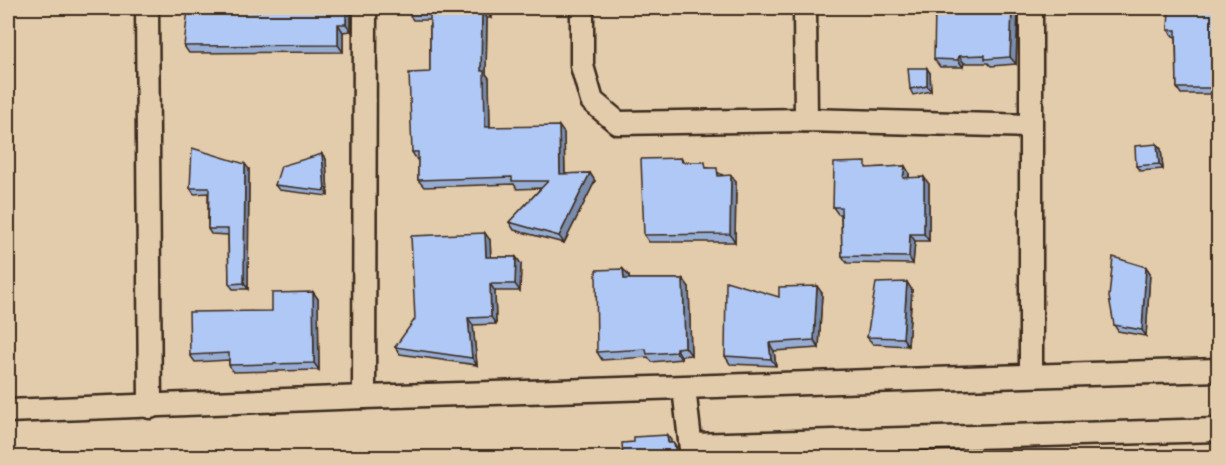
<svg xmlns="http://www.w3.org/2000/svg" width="1226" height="465" font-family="Mynerve,sans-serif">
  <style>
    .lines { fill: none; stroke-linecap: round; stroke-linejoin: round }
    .minor-casing { stroke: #3b2a1e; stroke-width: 27 }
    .minor { stroke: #e3ccac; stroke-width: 22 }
    .wall { fill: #96acd3; stroke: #3b2a1e; stroke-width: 1.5 }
    .shaded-wall { fill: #7a8cac; stroke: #3b2a1e; stroke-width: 1.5 }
    .building { fill: #afc8f5; stroke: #3b2a1e; stroke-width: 1.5 }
  </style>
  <rect width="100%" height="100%" fill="#e3ccac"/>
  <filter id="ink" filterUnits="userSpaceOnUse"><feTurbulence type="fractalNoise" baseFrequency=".0167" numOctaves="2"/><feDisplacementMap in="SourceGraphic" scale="12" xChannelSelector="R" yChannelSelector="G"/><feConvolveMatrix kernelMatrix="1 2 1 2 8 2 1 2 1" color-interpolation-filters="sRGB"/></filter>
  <g filter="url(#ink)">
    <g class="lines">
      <g class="minor-casing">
        <g id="minor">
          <path d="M147 8 150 407"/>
          <path d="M582 8V66L592 101 618 123 806 120 1030 126"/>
          <path d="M805 8 806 120"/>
          <path d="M1031 8V375"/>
          <path d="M684 388 692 458"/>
          <path d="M364 397 365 8"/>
          <path d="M8 411 364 397 1218 370"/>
          <path d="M691 445 1218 430"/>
        </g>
      </g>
      <use href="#minor" class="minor"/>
    </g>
    <g class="wall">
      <path d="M491 8V18H487L486 74 489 78 490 127 564 133 565 174 590 173 595 181 564 243 514 230 509 222 541 188 517 189 514 184 424 187 418 180V160H417L412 152 430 72V20H413L408 13Z"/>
      <path d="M1018 8 1016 64 991 66 988 63H964L963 67H940L934 59Z"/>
      <path d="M1218 8V94H1181L1177 88 1176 37 1173 36 1168 30Z"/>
      <path d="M259 12 351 14V31L343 32V52L189 53 184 46Z"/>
      <path d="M930 73 931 91 913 95 910 89Z"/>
      <path d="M1157 144 1161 149 1163 169 1140 171 1136 166Z"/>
      <path d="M322 154 326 159 328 196 279 190 275 185Z"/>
      <path d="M681 158 684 162 709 168 736 182 735 242H649L644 235Z"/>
      <path d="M905 166 909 173V178L929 184V241H915L913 264 847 263 842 256 841 214H838L833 207 870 168Z"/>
      <path d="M249 169 248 289H233L229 284 228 235 211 234 208 229V193L194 194 190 188Z"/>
      <path d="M490 240 491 257H516L521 264 520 291H495L496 324 473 325 477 365 400 354 395 347Z"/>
      <path d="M1146 267 1150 273 1146 336 1118 331 1114 325Z"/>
      <path d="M623 269 629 276V279H683L689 287 691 355 681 356V359L652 362 648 357 602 360 597 352Z"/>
      <path d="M912 290 908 346 873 344 867 337Z"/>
      <path d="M313 292 318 299 319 370 233 372 229 365V360L195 362 190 355 272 311Z"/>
      <path d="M822 293 819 348 774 351 776 366 730 364 725 356 779 297Z"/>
    </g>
    <g class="shaded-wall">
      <path d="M347 8 351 14V31L346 24Z"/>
      <path d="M485 8H491V18L486 11Z"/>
      <path d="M1012 8H1018L1016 64 1010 57Z"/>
      <path d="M482 11 487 18 486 74 489 78 490 134 485 127 481 71Z"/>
      <path d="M338 24 343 32V52L338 45Z"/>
      <path d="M959 56 964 63 963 67 958 60Z"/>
      <path d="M927 68 930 73 931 91 927 86Z"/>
      <path d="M559 126 564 133 565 181 560 174Z"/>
      <path d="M1157 144 1161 149 1163 169 1159 164Z"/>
      <path d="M322 154 326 159 328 196 325 191Z"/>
      <path d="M245 164 249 169 248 289 244 283Z"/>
      <path d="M905 166 909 173 908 185 903 178Z"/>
      <path d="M590 173 595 181 564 243 559 236Z"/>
      <path d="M731 175 736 182 735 242 730 234Z"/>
      <path d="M924 177 929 184V241L924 234Z"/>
      <path d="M485 233 490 240 491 264 486 257Z"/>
      <path d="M910 234 915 241 913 264 909 257Z"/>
      <path d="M516 257 521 264 520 291 515 284Z"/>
      <path d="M1146 267 1150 273 1146 336 1142 330Z"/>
      <path d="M623 269 629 276V287L624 279Z"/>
      <path d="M683 279 689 287 691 355 685 347Z"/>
      <path d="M907 282 912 290 908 346 903 338Z"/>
      <path d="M490 284 495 291 496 324 491 317Z"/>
      <path d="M817 286 822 293 819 348 814 340Z"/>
      <path d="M313 292 318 299 319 370 314 363Z"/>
      <path d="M468 318 473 325 477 365 472 358Z"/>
      <path d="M769 343 774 351 776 366 771 359Z"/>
      <path d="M676 348 681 356V359L676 352Z"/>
      <path d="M667 435 671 440 672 449 668 443Z"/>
      <path d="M674 443 677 448 680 458H677Z"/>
    </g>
    <g class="building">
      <path d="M259 8H346V24H338V45L184 46 188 9 259 12Z"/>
      <path d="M408 8H485L486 11H482L481 71H484L485 127 559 126 560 174 590 173 559 236 509 222 548 181H512V177L418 180V152H412L409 73 430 72V12L408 13Z"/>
      <path d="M935 8H1012L1010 57 985 59V55L959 56 958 60 934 59Z"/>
      <path d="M1169 8H1218V88H1177L1176 30H1168Z"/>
      <path d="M908 68H927V86L910 89Z"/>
      <path d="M1157 144 1159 164 1136 166 1135 146Z"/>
      <path d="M192 148 245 164 244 283 229 284 228 229H208L209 188H190Z"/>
      <path d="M322 154 325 191 275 185 281 166Z"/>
      <path d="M681 158 682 162H705L706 168H717L718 176 731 175 730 234 644 235 641 159Z"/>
      <path d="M866 162V168L905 166 903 178 924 177V234H910L909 257 842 256 841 207H833L834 163Z"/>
      <path d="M485 233 486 257H516L515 284H490L491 317 468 318 472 358 395 347 415 319 411 236Z"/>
      <path d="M1113 257 1146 267 1142 330 1114 325 1109 297Z"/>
      <path d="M623 269 624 279H683L685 347 676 348V352L647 354 646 349 597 352 596 270Z"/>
      <path d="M726 281 779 297V287L817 286 814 340 769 343 771 359 725 356Z"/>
      <path d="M907 282 903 338 867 337 876 283Z"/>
      <path d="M313 292 314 363 229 365V353L190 355 189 312 272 311V293Z"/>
      <path d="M667 435 668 443H674L677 458H623L622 443 634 442V437Z"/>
    </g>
  </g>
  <rect width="1226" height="465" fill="none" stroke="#e3ccac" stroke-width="30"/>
  <rect x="15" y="15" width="1196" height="435" fill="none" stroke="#3b2a1e" stroke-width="2" filter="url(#ink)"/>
</svg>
